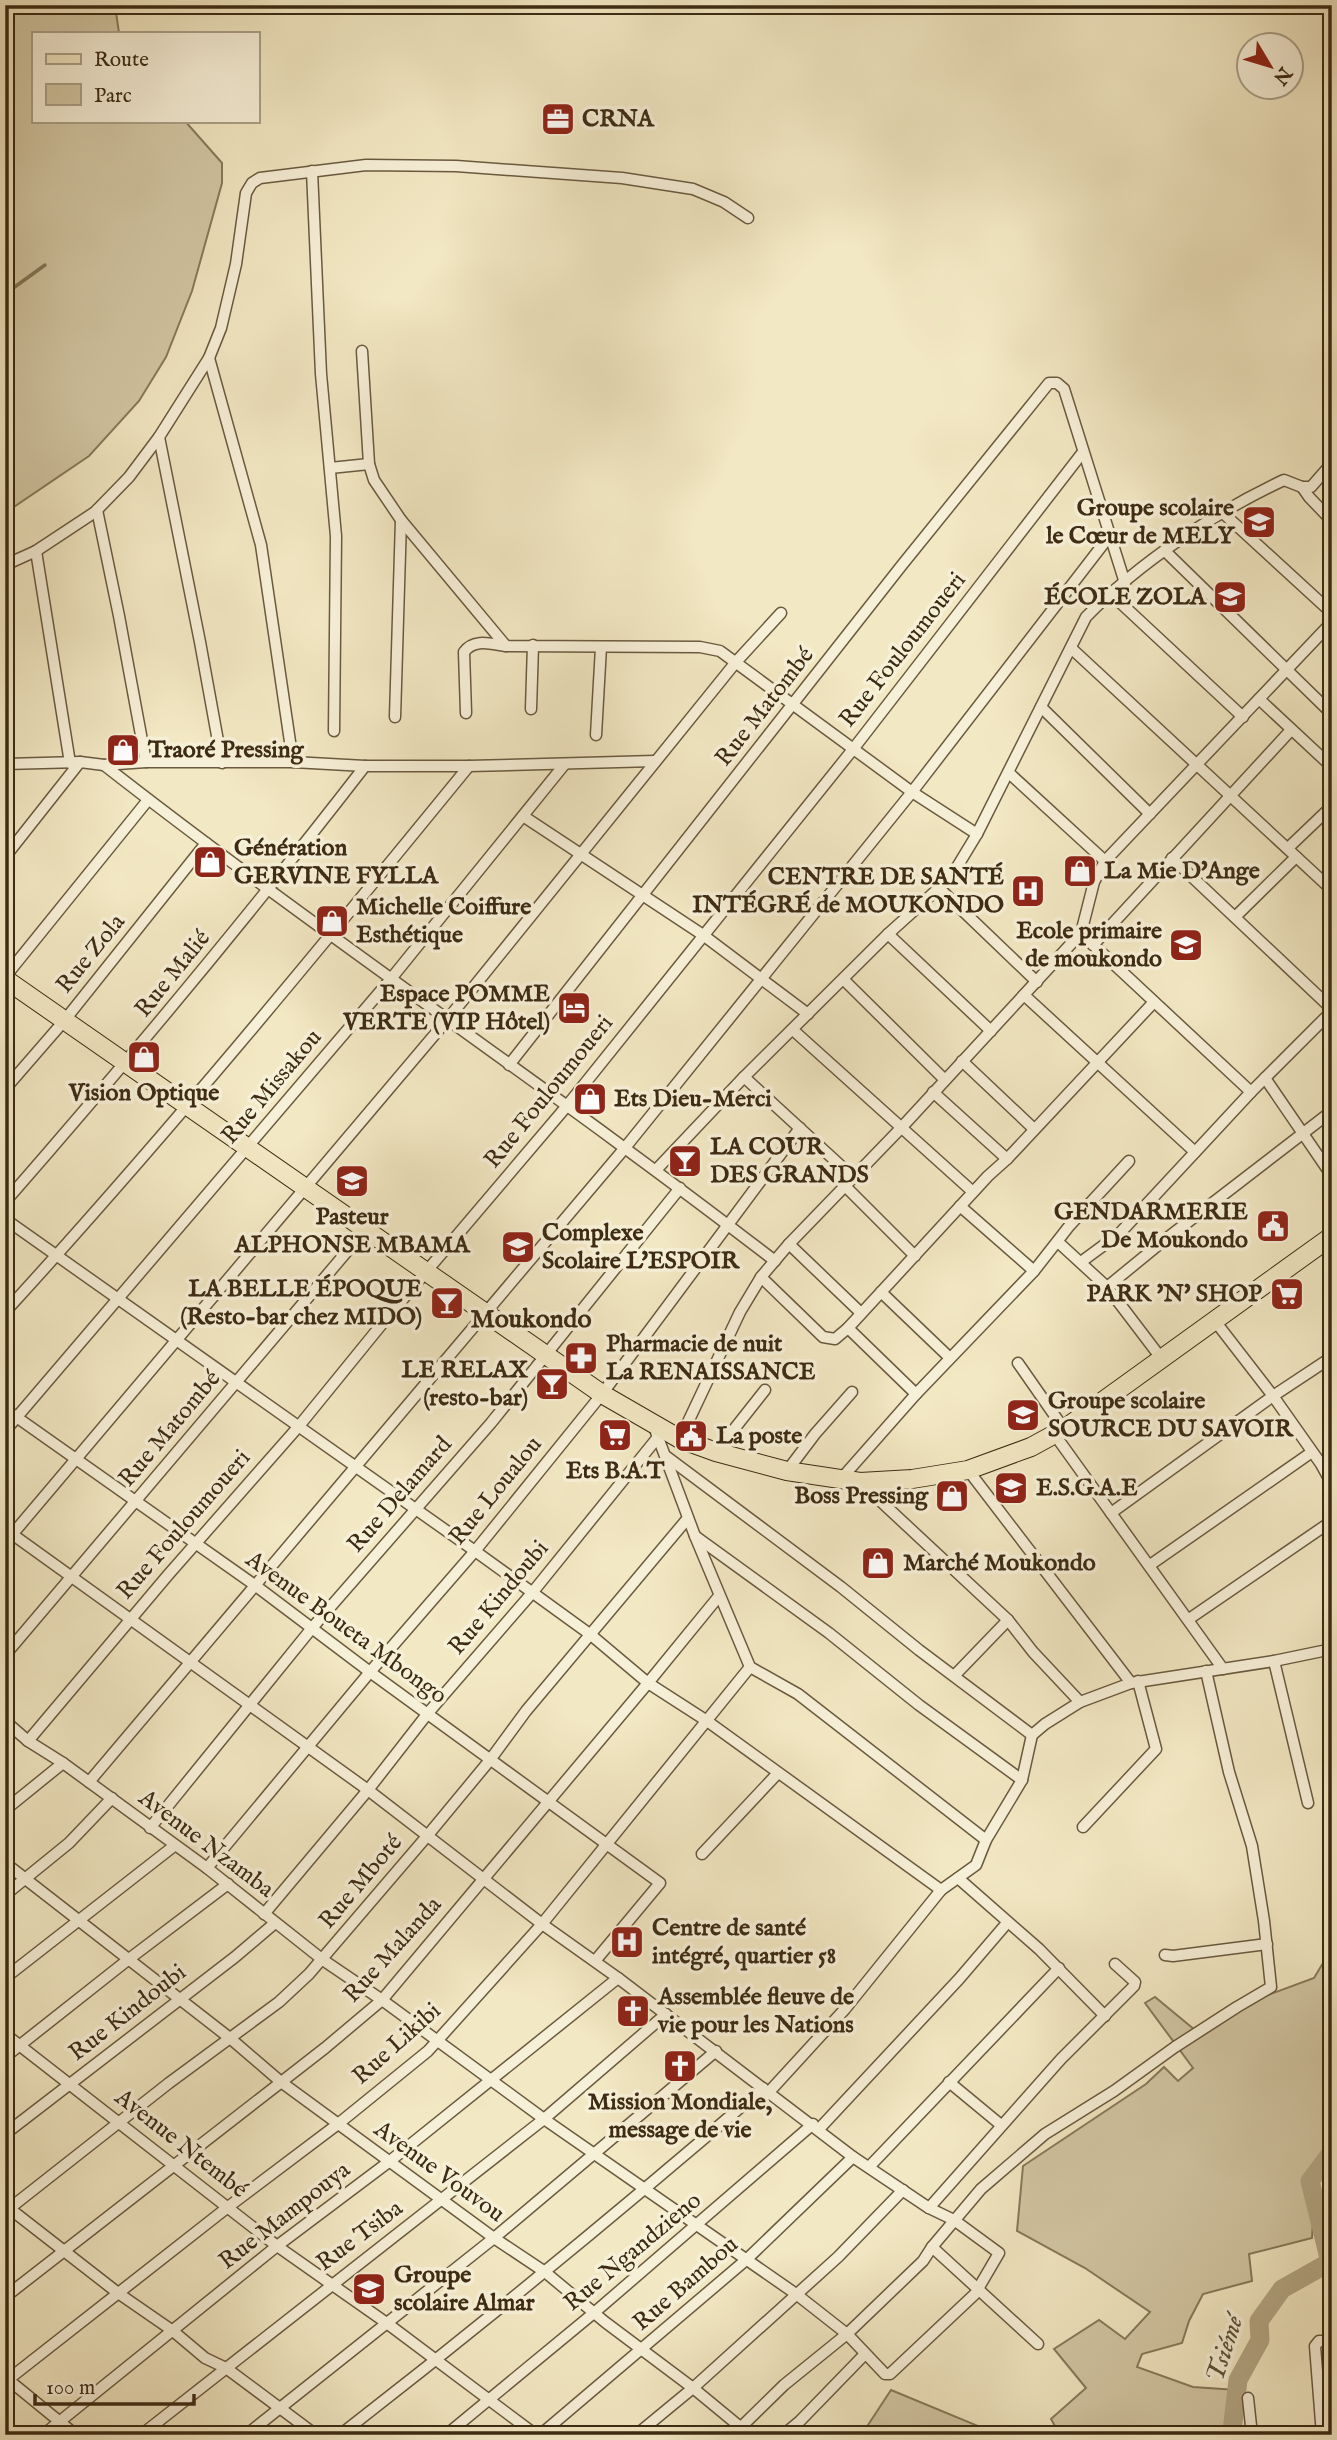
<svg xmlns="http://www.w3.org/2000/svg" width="1337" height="2440" font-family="'IM FELL English',serif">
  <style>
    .green { fill: #d3c8a5; stroke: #887a5c; stroke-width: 2 }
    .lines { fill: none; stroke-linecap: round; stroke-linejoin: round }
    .stream { stroke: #847659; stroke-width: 3.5 }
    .river { stroke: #b4a887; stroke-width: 19 }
    .minor-casing { stroke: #6a5a3f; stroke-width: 13 }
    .primary-casing { stroke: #3c2b13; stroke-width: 20 }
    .minor { stroke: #f7f0d8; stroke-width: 10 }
    .primary { stroke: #f2e8c3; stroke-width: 18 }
    .labels { text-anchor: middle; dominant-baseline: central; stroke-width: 7; stroke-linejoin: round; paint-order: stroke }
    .poi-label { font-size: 24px; font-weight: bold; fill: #3c2b13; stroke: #f7f0d8; text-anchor: start }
    .street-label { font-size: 24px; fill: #3c2b13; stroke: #f7f0d8 }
    .neighbourhood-label { font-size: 26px; font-weight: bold; fill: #3c2b13; stroke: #f7f0d8 }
    .water-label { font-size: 26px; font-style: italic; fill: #605036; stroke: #f7f0d8 }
  </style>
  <rect width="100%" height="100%" fill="#f2e8c3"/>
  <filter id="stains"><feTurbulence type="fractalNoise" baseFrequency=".00286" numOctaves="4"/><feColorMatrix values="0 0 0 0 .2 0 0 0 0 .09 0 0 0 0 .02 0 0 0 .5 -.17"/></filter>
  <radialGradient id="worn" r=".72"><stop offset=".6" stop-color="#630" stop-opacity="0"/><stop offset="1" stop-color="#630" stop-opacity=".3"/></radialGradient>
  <g class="green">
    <path d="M5 5H115L119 33H33V121H185L222 163V183L192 291 166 357 139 401 89 456 5 513Z"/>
    <path d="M1332 1948V2170L1316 2173 1312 2238 1249 2254 1252 2281 1203 2294 1189 2321 1182 2343 1142 2354 1137 2367 1193 2387 1237 2390 1242 2435H1058L1059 2433 1051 2419 1086 2388 1054 2349 1099 2320 1125 2339 1150 2312 1085 2268 1017 2231 1023 2166 1146 2084 1164 2067 1178 2081 1193 2068 1145 2003 1155 1997 1201 2035 1241 2005 1314 1978Z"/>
    <path d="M891 2390 995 2433 997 2435H865L866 2428Z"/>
  </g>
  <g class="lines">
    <path class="stream" d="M5 294 45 265"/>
    <path class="river" d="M1227 2435 1232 2431 1238 2380 1260 2340 1259 2321 1282 2289 1330 2262 1310 2181 1332 2152"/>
    <g class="minor-casing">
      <g id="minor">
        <path d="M312 171 321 374 336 536 334 731"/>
        <path d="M362 351 369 464 374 480 401 520 506 646 700 647 720 651 912 792 977 834"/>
        <path d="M209 358 261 545 293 762"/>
        <path d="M159 437 200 642 222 763"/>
        <path d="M330 468 369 464"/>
        <path d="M1302 487 1309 497 1332 521"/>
        <path d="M97 510 119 616 146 762"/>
        <path d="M1223 513 1332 613"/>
        <path d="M36 551 70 763"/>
        <path d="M1165 551 1332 714"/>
        <path d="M5 565 36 551 95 512 129 477 159 437 209 358 221 328 236 264 246 193 252 183 260 178 366 165 456 166 622 178 693 189 724 202 748 218"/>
        <path d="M1111 594 1243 717"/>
        <path d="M1071 648C1158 729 1245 809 1332 890"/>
        <path d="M1259 699 1332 767"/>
        <path d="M1041 707 1150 814"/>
        <path d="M531 709 533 645"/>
        <path d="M466 713 464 652C474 638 491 644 506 646"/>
        <path d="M395 717 401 520"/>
        <path d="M596 735 601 647"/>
        <path d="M5 764 80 762 104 765 146 762H293L365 766H469L655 761"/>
        <path d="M104 765C323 936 555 1091 775 1261"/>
        <path d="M1009 773 1105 861"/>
        <path d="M523 816 703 935 808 1014"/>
        <path d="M1288 848 1332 806"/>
        <path d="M5 857 80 762"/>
        <path d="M1172 858 1332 1009"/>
        <path d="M939 888 1037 982"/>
        <path d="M1235 917 1296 857"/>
        <path d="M888 934 991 1031"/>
        <path d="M1088 940 1251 1092"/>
        <path d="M1093 945 1291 730"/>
        <path d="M5 977 148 800"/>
        <path d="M844 980 945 1080"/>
        <path d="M1024 995 1195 1152"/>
        <path d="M793 1030 973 1192"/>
        <path d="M962 1061 1034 1129"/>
        <path d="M509 1065 902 565 1049 383H1057L1064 389 1125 583"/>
        <path d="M744 1077 853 1177"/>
        <path d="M1265 1078 1332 1176"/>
        <path d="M5 1089 64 1021 206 843"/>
        <path d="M933 1092 1007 1159"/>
        <path d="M656 1170 744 1077 888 934 939 888 957 867 977 834 1086 617C1139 563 1215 512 1284 480L1302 487H1311L1332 463"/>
        <path d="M845 1186 915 1256"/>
        <path d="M5 1202C129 1060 249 916 365 766"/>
        <path d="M960 1206 1034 1271"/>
        <path d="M5 1219 475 1551 591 1635 648 1683 707 1721 941 1890"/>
        <path d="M1058 1242 1107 1287 1161 1358"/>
        <path d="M789 1244 861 1313"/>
        <path d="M1081 1262 1119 1234 1251 1092 1332 1011"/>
        <path d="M761 1277 823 1337 835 1339 848 1328 988 1176 1007 1159 1154 1002"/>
        <path d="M1107 1287 1162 1242 1332 1111"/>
        <path d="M881 1292 950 1358"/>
        <path d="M5 1312C166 1136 318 951 469 766"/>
        <path d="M1215 1321 1273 1396 1321 1464 1332 1484"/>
        <path d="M848 1328 916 1394"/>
        <path d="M1018 1363 1064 1429"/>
        <path d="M5 1409 256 1586 370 1672 660 1883 595 1961"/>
        <path d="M5 1431 390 980 564 765"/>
        <path d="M656 1432 695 1536 750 1667 798 1694 986 1840"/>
        <path d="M1055 1435 1223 1669"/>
        <path d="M680 1439 740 1312 761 1277 789 1244 902 1127 1081 933 1094 882 1105 861 1332 622"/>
        <path d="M716 1452 765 1390"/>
        <path d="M667 1457 841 1587 919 1650 1032 1735"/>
        <path d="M968 1470 1131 1683"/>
        <path d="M787 1471 815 1434 852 1392"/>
        <path d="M841 1479 916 1394 1034 1271 1070 1225 1129 1161"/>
        <path d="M860 1482 1008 1620 1033 1652 1080 1702"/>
        <path d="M1111 1513 1273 1396 1332 1357"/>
        <path d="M5 1529 368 1790 542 1924 618 1978 853 2157 929 2208 954 2220 999 2253 975 2294 890 2374H885L847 2334 796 2294 544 2119 382 2000 323 1960 207 1868 63 1763 28 1741 5 1721"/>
        <path d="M695 1536 829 1633 919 1705 1022 1780"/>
        <path d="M5 1543 447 1020 736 662 781 613"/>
        <path d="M1150 1565 1312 1452"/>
        <path d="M1189 1619 1332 1521"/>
        <path d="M5 1655 366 1229"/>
        <path d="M1274 1661 1308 1803"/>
        <path d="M954 1676 1008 1620"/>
        <path d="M28 1741 168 1575 299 1426 386 1319 566 1107 854 748 1083 452"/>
        <path d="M89 1782 624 1149 912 792 1111 534"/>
        <path d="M5 1810 63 1763"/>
        <path d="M1083 1827 1156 1749 1138 1681"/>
        <path d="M150 1828 312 1628 491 1423 680 1188"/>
        <path d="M702 1854 778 1773"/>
        <path d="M5 1863 231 2039 281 2082 494 2238 545 2272 605 2322 693 2388 750 2435"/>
        <path d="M207 1868 370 1672 475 1551 602 1394 800 1128"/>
        <path d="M958 1878 1039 1949 1105 2016"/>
        <path d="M5 1895 69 1843 112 1798"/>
        <path d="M264 1914 368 1790 428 1713 532 1593 658 1437"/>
        <path d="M1165 1955 1173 1956 1267 1944"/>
        <path d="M5 1978 174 1846"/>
        <path d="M5 2034 277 2246 388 2324 536 2435"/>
        <path d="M5 2057 129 1959 228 1884"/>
        <path d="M949 2082 1001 2125"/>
        <path d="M769 2092 845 2009 941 1890 976 1865 986 1840 1022 1780 1032 1735 1045 1724 1080 1702 1131 1683 1274 1661 1332 1649"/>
        <path d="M819 2129 959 1979 1007 1923"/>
        <path d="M5 2134 235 1957 275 1923"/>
        <path d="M869 2167 1059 1968"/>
        <path d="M5 2205 118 2293 173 2331 205 2358 226 2368 316 2435"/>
        <path d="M929 2208 1061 2059 1134 1986 1135 1982 1115 1964"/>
        <path d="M5 2212 169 2083 279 2002 309 1974 428 1835 490 1760 526 1711 688 1518"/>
        <path d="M932 2247 1038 2344"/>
        <path d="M5 2297 325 2048 382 2000 648 1683 719 1596"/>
        <path d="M5 2377 76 2435"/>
        <path d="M5 2382 228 2207 338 2124 428 2051 542 1924 750 1667"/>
        <path d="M1248 2398 1252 2435"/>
        <path d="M43 2435 277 2246 390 2161 618 1978"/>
        <path d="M141 2435 544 2119 666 2014"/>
        <path d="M246 2435 494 2238 716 2051"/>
        <path d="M340 2435C484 2323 625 2207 763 2088"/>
        <path d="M446 2435 595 2312 813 2124"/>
        <path d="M540 2435 746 2260 853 2157"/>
        <path d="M636 2435 693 2388 838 2257 903 2190"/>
        <path d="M733 2435 784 2385 847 2334 923 2261 932 2247 981 2189 1045 2134 1114 2091 1175 2047 1237 2007 1271 1987 1264 1921 1252 1846 1229 1772 1206 1671"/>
        <path d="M783 2435 800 2421 865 2354"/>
        <path d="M1322 2435 1315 2346 1319 2341H1332"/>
      </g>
    </g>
    <g class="primary-casing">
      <path id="primary" d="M5 979 602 1394 680 1439 716 1452 787 1471 860 1482 912 1479 968 1470 1031 1447 1064 1429 1332 1236"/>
    </g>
    <use href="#minor" class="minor"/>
    <use href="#primary" class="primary"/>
  </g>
  <defs>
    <g id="office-square" transform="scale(1.75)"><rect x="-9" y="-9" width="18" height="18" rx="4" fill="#8f2418" stroke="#f7f0d8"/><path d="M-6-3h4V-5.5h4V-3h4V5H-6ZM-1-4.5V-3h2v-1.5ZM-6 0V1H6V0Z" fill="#fff"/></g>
    <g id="school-square" transform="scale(1.75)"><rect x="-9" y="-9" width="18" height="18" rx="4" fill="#8f2418" stroke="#f7f0d8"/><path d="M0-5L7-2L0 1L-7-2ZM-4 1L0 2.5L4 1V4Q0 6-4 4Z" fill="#fff"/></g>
    <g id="shop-square" transform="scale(1.75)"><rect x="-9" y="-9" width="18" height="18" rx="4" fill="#8f2418" stroke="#f7f0d8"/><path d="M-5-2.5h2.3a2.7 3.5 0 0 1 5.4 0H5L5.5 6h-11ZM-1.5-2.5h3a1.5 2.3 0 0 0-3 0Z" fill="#fff"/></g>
    <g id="hospital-square" transform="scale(1.75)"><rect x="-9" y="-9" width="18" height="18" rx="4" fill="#8f2418" stroke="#f7f0d8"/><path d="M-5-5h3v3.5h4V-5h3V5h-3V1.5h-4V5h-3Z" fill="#fff"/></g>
    <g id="hotel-square" transform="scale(1.75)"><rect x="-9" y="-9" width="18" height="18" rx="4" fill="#8f2418" stroke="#f7f0d8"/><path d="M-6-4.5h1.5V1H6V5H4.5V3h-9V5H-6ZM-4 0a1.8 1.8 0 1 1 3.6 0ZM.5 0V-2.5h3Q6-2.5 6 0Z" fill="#fff"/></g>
    <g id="bar-square" transform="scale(1.75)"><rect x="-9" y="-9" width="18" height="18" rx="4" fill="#8f2418" stroke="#f7f0d8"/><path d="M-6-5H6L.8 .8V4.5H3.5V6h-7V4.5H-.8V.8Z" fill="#fff"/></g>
    <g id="civic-square" transform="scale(1.75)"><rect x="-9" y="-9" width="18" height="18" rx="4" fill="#8f2418" stroke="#f7f0d8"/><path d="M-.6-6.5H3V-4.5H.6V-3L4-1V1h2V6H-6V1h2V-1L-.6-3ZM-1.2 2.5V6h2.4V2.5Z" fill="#fff"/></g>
    <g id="supermarket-square" transform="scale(1.75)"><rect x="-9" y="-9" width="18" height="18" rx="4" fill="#8f2418" stroke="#f7f0d8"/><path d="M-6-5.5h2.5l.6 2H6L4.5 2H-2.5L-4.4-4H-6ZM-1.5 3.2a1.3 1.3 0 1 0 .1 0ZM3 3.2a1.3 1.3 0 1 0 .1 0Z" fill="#fff"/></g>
    <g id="pharmacy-square" transform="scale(1.75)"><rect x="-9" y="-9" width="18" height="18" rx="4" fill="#8f2418" stroke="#f7f0d8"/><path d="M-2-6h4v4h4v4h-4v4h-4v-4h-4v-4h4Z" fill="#fff"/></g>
    <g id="church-square" transform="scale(1.75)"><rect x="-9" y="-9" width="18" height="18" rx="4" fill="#8f2418" stroke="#f7f0d8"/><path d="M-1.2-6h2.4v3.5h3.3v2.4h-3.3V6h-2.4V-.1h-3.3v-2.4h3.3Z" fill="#fff"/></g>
  </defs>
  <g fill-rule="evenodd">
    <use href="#office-square" x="558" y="119"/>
    <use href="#school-square" x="1259" y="522"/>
    <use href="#school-square" x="1230" y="597"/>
    <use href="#shop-square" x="123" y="750"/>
    <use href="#shop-square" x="210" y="862"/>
    <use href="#shop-square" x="1080" y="871"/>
    <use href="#hospital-square" x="1028" y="891"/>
    <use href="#shop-square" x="332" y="921"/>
    <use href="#school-square" x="1186" y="945"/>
    <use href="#hotel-square" x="574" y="1008"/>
    <use href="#shop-square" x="144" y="1057"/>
    <use href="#shop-square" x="590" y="1099"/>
    <use href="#bar-square" x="685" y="1161"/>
    <use href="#school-square" x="352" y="1181"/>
    <use href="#civic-square" x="1273" y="1226"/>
    <use href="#school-square" x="518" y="1247"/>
    <use href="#supermarket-square" x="1287" y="1294"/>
    <use href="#bar-square" x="447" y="1303"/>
    <use href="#pharmacy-square" x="581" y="1358"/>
    <use href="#bar-square" x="552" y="1384"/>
    <use href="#school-square" x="1023" y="1415"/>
    <use href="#supermarket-square" x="615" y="1435"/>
    <use href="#civic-square" x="691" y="1436"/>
    <use href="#school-square" x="1011" y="1488"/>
    <use href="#shop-square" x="952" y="1496"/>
    <use href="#shop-square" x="878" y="1563"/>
    <use href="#hospital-square" x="627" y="1942"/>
    <use href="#church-square" x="633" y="2011"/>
    <use href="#church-square" x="680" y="2066"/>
    <use href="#school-square" x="369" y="2289"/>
  </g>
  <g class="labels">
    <g class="poi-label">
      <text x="582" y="119">CRNA</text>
      <text x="1234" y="508" text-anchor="end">Groupe scolaire<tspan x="1234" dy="28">le Cœur de MELY</tspan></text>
      <text x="1206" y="597" text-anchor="end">ÉCOLE ZOLA</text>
      <text x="148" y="750">Traoré Pressing</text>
      <text x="234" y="848">Génération<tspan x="234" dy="28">GERVINE FYLLA</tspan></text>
      <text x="1104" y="871">La Mie D'Ange</text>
      <text x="1004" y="877" text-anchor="end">CENTRE DE SANTÉ<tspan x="1004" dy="28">INTÉGRÉ de MOUKONDO</tspan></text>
      <text x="356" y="907">Michelle Coiffure<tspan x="356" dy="28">Esthétique</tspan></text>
      <text x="1162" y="931" text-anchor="end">Ecole primaire<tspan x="1162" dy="28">de moukondo</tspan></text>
      <text x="550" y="994" text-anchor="end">Espace POMME<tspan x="550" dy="28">VERTE (VIP Hôtel)</tspan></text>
      <text x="144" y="1093" text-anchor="middle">Vision Optique</text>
      <text x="614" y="1099">Ets Dieu-Merci</text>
      <text x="710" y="1147">LA COUR<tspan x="710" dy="28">DES GRANDS</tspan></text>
      <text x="1248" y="1212" text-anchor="end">GENDARMERIE<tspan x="1248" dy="28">De Moukondo</tspan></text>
      <text x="352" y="1217" text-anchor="middle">Pasteur<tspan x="352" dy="28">ALPHONSE MBAMA</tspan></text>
      <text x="542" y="1233">Complexe<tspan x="542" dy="28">Scolaire L'ESPOIR</tspan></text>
      <text x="422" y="1289" text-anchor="end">LA BELLE ÉPOQUE<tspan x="422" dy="28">(Resto-bar chez MIDO)</tspan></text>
      <text x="1262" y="1294" text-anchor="end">PARK 'N' SHOP</text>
      <text x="606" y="1344">Pharmacie de nuit<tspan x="606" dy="28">La RENAISSANCE</tspan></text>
      <text x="528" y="1370" text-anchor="end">LE RELAX<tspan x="528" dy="28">(resto-bar)</tspan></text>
      <text x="1048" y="1401">Groupe scolaire<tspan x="1048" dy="28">SOURCE DU SAVOIR</tspan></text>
      <text x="716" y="1436">La poste</text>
      <text x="615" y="1471" text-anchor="middle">Ets B.A.T</text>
      <text x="1036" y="1488">E.S.G.A.E</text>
      <text x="928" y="1496" text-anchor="end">Boss Pressing</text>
      <text x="903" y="1563">Marché Moukondo</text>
      <text x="652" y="1928">Centre de santé<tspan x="652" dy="28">intégré, quartier 58</tspan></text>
      <text x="658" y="1997">Assemblée fleuve de<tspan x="658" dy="28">vie pour les Nations</tspan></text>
      <text x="680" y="2102" text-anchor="middle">Mission Mondiale,<tspan x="680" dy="28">message de vie</tspan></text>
      <text x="394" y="2275">Groupe<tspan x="394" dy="28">scolaire Almar</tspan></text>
    </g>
    <g class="street-label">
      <text transform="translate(903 650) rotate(-52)">Rue Fouloumoueri</text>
      <text transform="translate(765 707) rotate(-52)">Rue Matombé</text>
      <text transform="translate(91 954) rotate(-51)">Rue Zola</text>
      <text transform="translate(173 974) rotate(-51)">Rue Malié</text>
      <text transform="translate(272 1087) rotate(-50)">Rue Missakou</text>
      <text transform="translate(549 1092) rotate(-51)">Rue Fouloumoueri</text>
      <text transform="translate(170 1429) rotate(-50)">Rue Matombé</text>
      <text transform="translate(496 1491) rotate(-51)">Rue Loualou</text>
      <text transform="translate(400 1495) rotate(-49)">Rue Delamard</text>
      <text transform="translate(184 1525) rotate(-49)">Rue Fouloumoueri</text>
      <text transform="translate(499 1598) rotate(-50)">Rue Kindoubi</text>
      <text transform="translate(346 1628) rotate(36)">Avenue Boueta Mbongo</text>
      <text transform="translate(206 1844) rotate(37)">Avenue Nzamba</text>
      <text transform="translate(361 1882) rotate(-50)">Rue Mboté</text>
      <text transform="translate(393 1950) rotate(-48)">Rue Malanda</text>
      <text transform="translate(128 2013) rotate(-38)">Rue Kindoubi</text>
      <text transform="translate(397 2044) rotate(-42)">Rue Likibi</text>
      <text transform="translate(181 2144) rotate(38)">Avenue Ntembé</text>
      <text transform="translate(439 2172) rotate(36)">Avenue Vouvou</text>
      <text transform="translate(285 2216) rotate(-38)">Rue Mampouya</text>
      <text transform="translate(360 2236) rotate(-37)">Rue Tsiba</text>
      <text transform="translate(633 2252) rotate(-40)">Rue Ngandzieno</text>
      <text transform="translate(686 2284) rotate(-41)">Rue Bambou</text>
    </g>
    <g class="neighbourhood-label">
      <text x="531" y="1319">Moukondo</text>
    </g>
    <g class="water-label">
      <text transform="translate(1225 2349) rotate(-72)">Tsiémé</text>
    </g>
  </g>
  <rect width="1337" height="2440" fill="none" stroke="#f2e8c3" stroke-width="28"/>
  <rect x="7" y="7" width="1323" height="2426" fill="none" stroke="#3c2b13" stroke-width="3.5"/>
  <rect x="14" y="14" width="1309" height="2412" fill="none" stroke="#3c2b13" stroke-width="2"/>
  <rect x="32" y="32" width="228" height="91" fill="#f7f0d8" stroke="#aca189" stroke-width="2"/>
  <rect x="46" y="54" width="35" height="10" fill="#f2e8c3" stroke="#aca189" stroke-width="2"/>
  <text x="94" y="66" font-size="21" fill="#3c2b13">Route</text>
  <rect x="46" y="84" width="35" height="21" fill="#d3c8a5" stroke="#aca189" stroke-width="2"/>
  <text x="94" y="102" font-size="21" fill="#3c2b13">Parc</text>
  <g transform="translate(1270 66) rotate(128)"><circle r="33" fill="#f7f0d8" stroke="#aca189" stroke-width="2"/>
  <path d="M0-5L12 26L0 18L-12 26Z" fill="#8f2418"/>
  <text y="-10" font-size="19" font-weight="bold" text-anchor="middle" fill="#3c2b13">N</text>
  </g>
  <path d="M35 2394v10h159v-10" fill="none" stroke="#3c2b13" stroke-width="3.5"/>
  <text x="46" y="2394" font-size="21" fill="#3c2b13" stroke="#f7f0d8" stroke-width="5" paint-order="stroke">100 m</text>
  <rect width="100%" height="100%" filter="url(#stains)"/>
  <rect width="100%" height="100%" fill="url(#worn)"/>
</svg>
